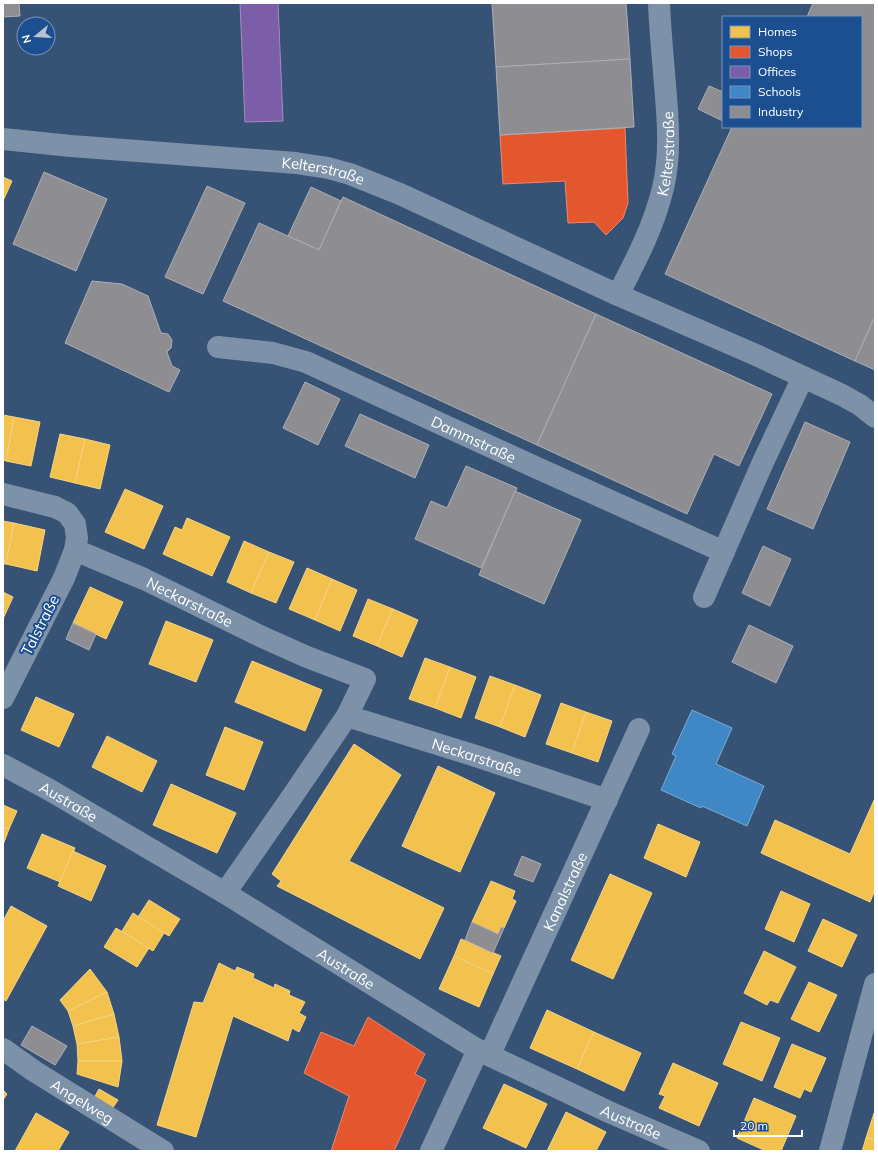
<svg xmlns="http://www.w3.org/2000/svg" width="878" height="1154" font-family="Mulish,sans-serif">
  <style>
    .homes { fill: #f2c14e; stroke: #f6d483 }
    .shops { fill: #e4572e; stroke: #ec896d }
    .offices { fill: #7b5ea7; stroke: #a38ec1 }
    .schools { fill: #3f88c5; stroke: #79acd6 }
    .industry { fill: #8d8d92; stroke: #afafb3 }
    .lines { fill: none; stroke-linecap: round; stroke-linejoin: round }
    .minor { stroke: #7d92a8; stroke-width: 22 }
    .labels { text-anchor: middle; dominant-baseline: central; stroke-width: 4; stroke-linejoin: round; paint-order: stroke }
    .street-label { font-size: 15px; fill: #fff; stroke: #1b4f8f }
  </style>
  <rect width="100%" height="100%" fill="#365274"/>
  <g class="homes">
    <path d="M3 177 12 181 3 201Z"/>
    <path d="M3 415 14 417 6 461 3 460Z"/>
    <path d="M14 417 40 422 31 466 6 461Z"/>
    <path d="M60 434 85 439 75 483 50 477Z"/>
    <path d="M85 439 110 445 100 489 75 483Z"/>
    <path d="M125 489 163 506 144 549 105 532Z"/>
    <path d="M187 518 230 537 212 576 163 554 175 527 182 530Z"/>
    <path d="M3 521 14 523 6 564H3Z"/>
    <path d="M14 523 45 530 37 571 6 564Z"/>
    <path d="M244 541 269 552 251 593 227 582Z"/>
    <path d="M269 552 294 562 276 603 251 593Z"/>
    <path d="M307 568 332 579 315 620 289 609Z"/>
    <path d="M332 579 357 590 340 631 315 620Z"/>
    <path d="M90 587 123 602 106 639 73 623Z"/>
    <path d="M3 592 13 597 3 619Z"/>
    <path d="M368 599 393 609 377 646 353 636Z"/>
    <path d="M393 609 418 620 402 657 377 646Z"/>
    <path d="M166 621 213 640 196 682 149 664Z"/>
    <path d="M425 658 450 667 435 708 409 699Z"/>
    <path d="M252 661 322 690 305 731 235 702Z"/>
    <path d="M450 667 476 677 461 718 435 708Z"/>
    <path d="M490 676 515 685 500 727 475 718Z"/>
    <path d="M515 685 541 695 525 737 500 727Z"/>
    <path d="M36 697 74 714 59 747 21 730Z"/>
    <path d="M561 703 586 712 572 753 546 744Z"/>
    <path d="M586 712 612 721 598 762 572 753Z"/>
    <path d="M225 727 263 742 244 790 206 775Z"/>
    <path d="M107 736 157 761 142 792 92 767Z"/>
    <path d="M354 744 401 775 349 861 444 908 420 959 277 886 281 881 272 874Z"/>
    <path d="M438 766 495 793 460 872 402 846Z"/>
    <path d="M171 784 236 813 217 853 153 825Z"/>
    <path d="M875 798V890L870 902 761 853 775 820 850 854Z"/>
    <path d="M3 805 17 811 9 829 3 827Z"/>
    <path d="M658 824 700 842 686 877 644 858Z"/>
    <path d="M3 827 9 829 3 845Z"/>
    <path d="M42 834 75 848 60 882 27 868Z"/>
    <path d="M73 851 106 866 91 901 58 886Z"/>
    <path d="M610 874 652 893 613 979 571 960Z"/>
    <path d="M491 881 515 891 512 899 516 901 504 928 501 927 498 934 472 922Z"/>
    <path d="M781 891 810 904 794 942 765 929Z"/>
    <path d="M149 900 180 919 169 936 138 917Z"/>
    <path d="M11 906 47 926 6 1001 3 999V921Z"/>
    <path d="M133 913 164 933 153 951 122 931Z"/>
    <path d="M823 919 857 935 842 967 808 951Z"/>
    <path d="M116 928 149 948 137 967 104 947Z"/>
    <path d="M461 939 501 956 493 974 454 956Z"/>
    <path d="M764 951 796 967 778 1003 770 1000 767 1005 744 993Z"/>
    <path d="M454 956 493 974 479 1007 439 989Z"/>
    <path d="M219 963 235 971 237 967 254 974 253 978 274 988 275 984 290 991 289 995 305 1002 299 1013 306 1017 299 1032 292 1028 288 1041 233 1016 196 1137 157 1125 194 1002 203 1003Z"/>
    <path d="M90 969 107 992 68 1011 60 1000Z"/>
    <path d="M809 982 837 995 819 1032 791 1019Z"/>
    <path d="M107 992 114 1014 73 1026 68 1011Z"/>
    <path d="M547 1010 594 1032 577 1069 530 1048Z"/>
    <path d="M114 1014 119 1037 77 1044 73 1026Z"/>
    <path d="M741 1022 780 1038 762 1081 723 1064Z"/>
    <path d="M594 1032 641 1053 624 1091 577 1069Z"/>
    <path d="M119 1037 122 1061H78L77 1044Z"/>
    <path d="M792 1044 826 1058 811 1092 804 1089 800 1098 774 1087Z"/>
    <path d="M78 1061H122L118 1087 77 1074Z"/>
    <path d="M673 1063 718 1083 699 1126 659 1108 665 1096 659 1094Z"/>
    <path d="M504 1084 547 1104 526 1148 483 1128Z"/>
    <path d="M99 1089 118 1100 112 1109 94 1098Z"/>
    <path d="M3 1090 7 1094 3 1100Z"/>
    <path d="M754 1098 796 1116 781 1151H766L737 1138Z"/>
    <path d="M566 1112 606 1132 596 1151H547Z"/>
    <path d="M36 1113 69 1132 58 1151H15Z"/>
    <path d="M874 1113H875V1140L866 1138Z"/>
    <path d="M866 1138 875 1140V1151H862Z"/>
  </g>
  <g class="shops">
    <path d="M625 128 628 203 623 218 606 235 594 222 568 223 565 181 503 184 500 135Z"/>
    <path d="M368 1017 425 1054 415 1074 426 1080 394 1151H331L349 1096 304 1073 321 1032 354 1046Z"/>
  </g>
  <path class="offices" d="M240 3H278L283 121 245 122Z"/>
  <path class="schools" d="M692 710 732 728 716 764 764 786 747 826 702 806 701 808 661 790 676 756 672 754Z"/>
  <g class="industry">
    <path d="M3 3H19L20 16 3 17Z"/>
    <path d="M492 3H626L630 59 496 67Z"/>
    <path d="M813 3H875V316L855 361 665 274 732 127H861V17H807Z"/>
    <path d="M630 59 634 127 500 135 496 67Z"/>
    <path d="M709 86 723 92V121L698 109Z"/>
    <path d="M44 172 107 199 76 271 13 244Z"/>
    <path d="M207 186 245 203 203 294 165 277Z"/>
    <path d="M311 187 341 201 319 250 288 236Z"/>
    <path d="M343 197 596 314 537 445 223 301 259 223 319 250Z"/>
    <path d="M92 281 122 284 148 296 161 333 168 334 172 340 171 348 167 352 172 366 180 370 169 392 65 343Z"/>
    <path d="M596 314 772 394 739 466 714 454 687 514 537 445Z"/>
    <path d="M875 316V370L855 361Z"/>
    <path d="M305 382 340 399 318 445 283 428Z"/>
    <path d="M360 414 429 445 415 478 345 446Z"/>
    <path d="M805 422 850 442 813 529 767 509Z"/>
    <path d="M466 466 517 488 481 568 415 539 431 501 447 508Z"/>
    <path d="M515 491 581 520 544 604 479 575Z"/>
    <path d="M763 546 791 559 770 606 742 593Z"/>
    <path d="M73 623 96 634 89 650 66 639Z"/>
    <path d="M749 625 793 646 776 683 732 662Z"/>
    <path d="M522 856 541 864 533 882 514 875Z"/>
    <path d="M472 922 498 934 501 927 504 928 493 953 465 940Z"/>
    <path d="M32 1026 67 1046 55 1065 21 1045Z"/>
  </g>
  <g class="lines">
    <g class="minor">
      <path id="s1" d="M3 139 71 146 296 163 328 168 350 174 400 194 618 295 756 355 842 395 860 405 875 417"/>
      <path id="s2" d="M618 295C636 260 654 226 663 188 671 155 668 119 665 85 663 58 660 30 659 3"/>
      <path id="s3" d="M218 347 273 353 306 362 535 467 724 552"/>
      <path d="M3 494 55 507 67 513 75 524 77 538 75 550 64 578 3 698"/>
      <path id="s4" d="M75 550 144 579 260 636 307 657 365 679 347 716 479 757 607 800"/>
      <path d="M704 597 763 462 803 377"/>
      <path id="s5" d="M3 765 48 789 225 893 478 1050 609 1112 699 1151"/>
      <path d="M225 893 289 801 347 716"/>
      <path id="s6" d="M3 1049 34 1071 163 1151"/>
      <path id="s7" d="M490 1054 639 729"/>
      <path d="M431 1151 478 1050"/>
      <path d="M830 1151 875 984"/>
    </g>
  </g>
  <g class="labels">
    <g class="street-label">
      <text stroke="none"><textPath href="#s2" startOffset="151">Kelterstraße</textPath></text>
      <text stroke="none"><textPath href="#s1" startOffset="322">Kelterstraße</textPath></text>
      <text stroke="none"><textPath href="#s3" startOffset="274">Dammstraße</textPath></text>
      <text stroke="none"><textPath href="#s4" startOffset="126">Neckarstraße</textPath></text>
      <text transform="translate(40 625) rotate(-63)">Talstraße</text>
      <text stroke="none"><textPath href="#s4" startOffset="495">Neckarstraße</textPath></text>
      <text stroke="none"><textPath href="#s5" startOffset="75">Austraße</textPath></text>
      <text stroke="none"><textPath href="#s7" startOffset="179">Kanalstraße</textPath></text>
      <text stroke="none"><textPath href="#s5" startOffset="399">Austraße</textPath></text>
      <text stroke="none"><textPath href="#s6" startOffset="95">Angelweg</textPath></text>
      <text stroke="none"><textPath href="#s5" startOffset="723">Austraße</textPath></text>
    </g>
  </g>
  <rect width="878" height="1154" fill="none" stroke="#ffffff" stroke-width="8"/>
  <rect x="722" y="16" width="140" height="112" fill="#1b4f8f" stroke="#7695bc"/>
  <rect x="730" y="26" width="20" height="12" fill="#f2c14e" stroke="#7695bc"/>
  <text x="758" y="36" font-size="12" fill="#ffffff">Homes</text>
  <rect x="730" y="46" width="20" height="12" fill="#e4572e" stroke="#7695bc"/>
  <text x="758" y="56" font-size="12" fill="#ffffff">Shops</text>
  <rect x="730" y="66" width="20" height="12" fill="#7b5ea7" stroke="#7695bc"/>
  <text x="758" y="76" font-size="12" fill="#ffffff">Offices</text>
  <rect x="730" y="86" width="20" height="12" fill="#3f88c5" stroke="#7695bc"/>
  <text x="758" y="96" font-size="12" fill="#ffffff">Schools</text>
  <rect x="730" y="106" width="20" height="12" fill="#8d8d92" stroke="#7695bc"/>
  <text x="758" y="116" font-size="12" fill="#ffffff">Industry</text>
  <g transform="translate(36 36) rotate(252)"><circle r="19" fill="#1b4f8f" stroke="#7695bc"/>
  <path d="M0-3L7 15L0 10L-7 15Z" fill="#b9c2ce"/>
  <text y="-6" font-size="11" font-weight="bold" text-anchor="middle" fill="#ffffff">N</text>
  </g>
  <path d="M734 1130v6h68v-6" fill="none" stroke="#ffffff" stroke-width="2"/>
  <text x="740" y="1130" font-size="12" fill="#ffffff" stroke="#1b4f8f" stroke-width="3" paint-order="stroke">20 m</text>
</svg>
